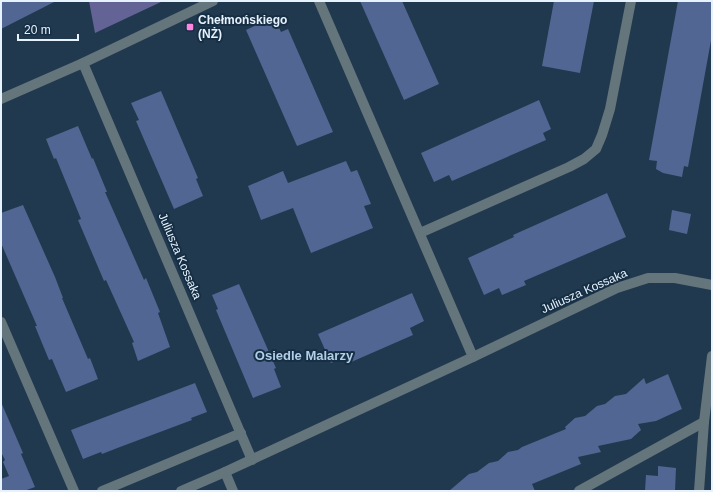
<svg xmlns="http://www.w3.org/2000/svg" width="713" height="492" font-family="Helvetica,sans-serif">
  <style>
    .forest { fill: #636495 }
    .building { fill: #516693 }
    .lines { fill: none; stroke-linecap: round; stroke-linejoin: round }
    .minor { stroke: #65757c; stroke-width: 10 }
    .poi-dot { fill: #fe86e1; stroke: #172f44; stroke-width: 1.5 }
    .labels { text-anchor: middle; dominant-baseline: central; stroke-width: 4; stroke-linejoin: round; paint-order: stroke }
    .poi-label { font-size: 12px; font-weight: bold; fill: #e6f2fd; stroke: #172f44; text-anchor: start }
    .street-label { font-size: 12px; fill: #e6f2fd; stroke: #172f44 }
    .neighbourhood-label { font-size: 13px; font-weight: bold; fill: #b2cfe9; stroke: #172f44 }
  </style>
  <rect width="100%" height="100%" fill="#21394e"/>
  <path class="forest" d="M89 1H163L95 33Z"/>
  <g class="building">
    <path d="M1 1H56L1 29Z"/>
    <path d="M360 1H402L439 84 404 100Z"/>
    <path d="M554 1H594L580 73 542 66Z"/>
    <path d="M678 1H712V35L688 167 684 166 682 177 663 173 656 169 657 161 649 160Z"/>
    <path d="M274 17 281 32 288 29 333 132 297 146 246 30Z"/>
    <path d="M161 91 198 178 196 179 203 196 174 209 136 121 139 120 131 103Z"/>
    <path d="M539 100 551 129 543 133 546 140 452 181 449 175 434 182 421 153Z"/>
    <path d="M78 126 92 159 93 158 107 192H105L129 246 144 280 146 278 160 312 158 313 170 347 138 361 132 343 134 342 106 280 104 281 78 220 81 219 56 158 54 159 46 139Z"/>
    <path d="M346 161 351 172 357 170 371 204 364 206 373 228 311 253 293 208 261 220 248 186 283 171 288 183Z"/>
    <path d="M607 193 626 237 524 281 526 285 502 295 499 288 484 295 468 258 514 237 513 235Z"/>
    <path d="M23 205 55 277 63 298H62L88 359 90 358 98 379 66 392 52 359 49 360 35 326H37L1 243V213Z"/>
    <path d="M672 210 691 214 687 234 669 230Z"/>
    <path d="M239 284 276 368 274 369 281 387 253 398 216 310 218 309 212 295Z"/>
    <path d="M412 293 424 321 410 328 413 335 349 363 346 356 331 363 318 334Z"/>
    <path d="M668 374 682 409 656 421 638 424 641 430 631 439 598 446 601 452 578 457 581 464 532 484 535 491H449L469 474 477 472 489 463 498 461 508 452 518 450 522 447 566 429 565 427 575 418 585 416 597 406 605 404 615 396 626 394 644 378 646 384Z"/>
    <path d="M195 383 207 412 191 418 192 420 120 447 102 454 101 452 83 459 71 430Z"/>
    <path d="M1 402 23 453 21 454 35 487 24 491H1V479L9 476 3 462 5 460 1 452Z"/>
    <path d="M658 466 676 468 675 491H645L646 475 658 476Z"/>
  </g>
  <g class="lines">
    <g class="minor">
      <path d="M319 1 473 357"/>
      <path d="M83 63 252 460"/>
      <path d="M1 99 83 63 213 1"/>
      <path d="M420 233 569 167 584 159 596 149 602 135 610 109 631 1"/>
      <path d="M1 322 74 491"/>
      <path d="M225 472 233 491"/>
      <path d="M102 491 241 433"/>
      <path d="M181 491 225 472 473 357 617 288 648 278H675L712 285"/>
      <path d="M579 491 704 422"/>
      <path d="M699 491 704 422 712 356"/>
    </g>
  </g>
  <rect class="poi-dot" x="186" y="23" width="8" height="8" rx="2"/>
  <g class="labels">
    <g class="poi-label">
      <text x="198" y="20">Chełmońskiego<tspan x="198" dy="14">(NŻ)</tspan></text>
    </g>
    <g class="street-label">
      <text transform="translate(180 256) rotate(67)">Juliusza Kossaka</text>
      <text transform="translate(584 291) rotate(-24)">Juliusza Kossaka</text>
    </g>
    <g class="neighbourhood-label">
      <text x="304" y="355">Osiedle Malarzy</text>
    </g>
  </g>
  <rect width="713" height="492" fill="none" stroke="#e6f2fd" stroke-width="4"/>
  <path d="M18 34v6h60v-6" fill="none" stroke="#e6f2fd" stroke-width="2"/>
  <text x="24" y="34" font-size="12" fill="#e6f2fd" stroke="#172f44" stroke-width="3" paint-order="stroke">20 m</text>
</svg>
